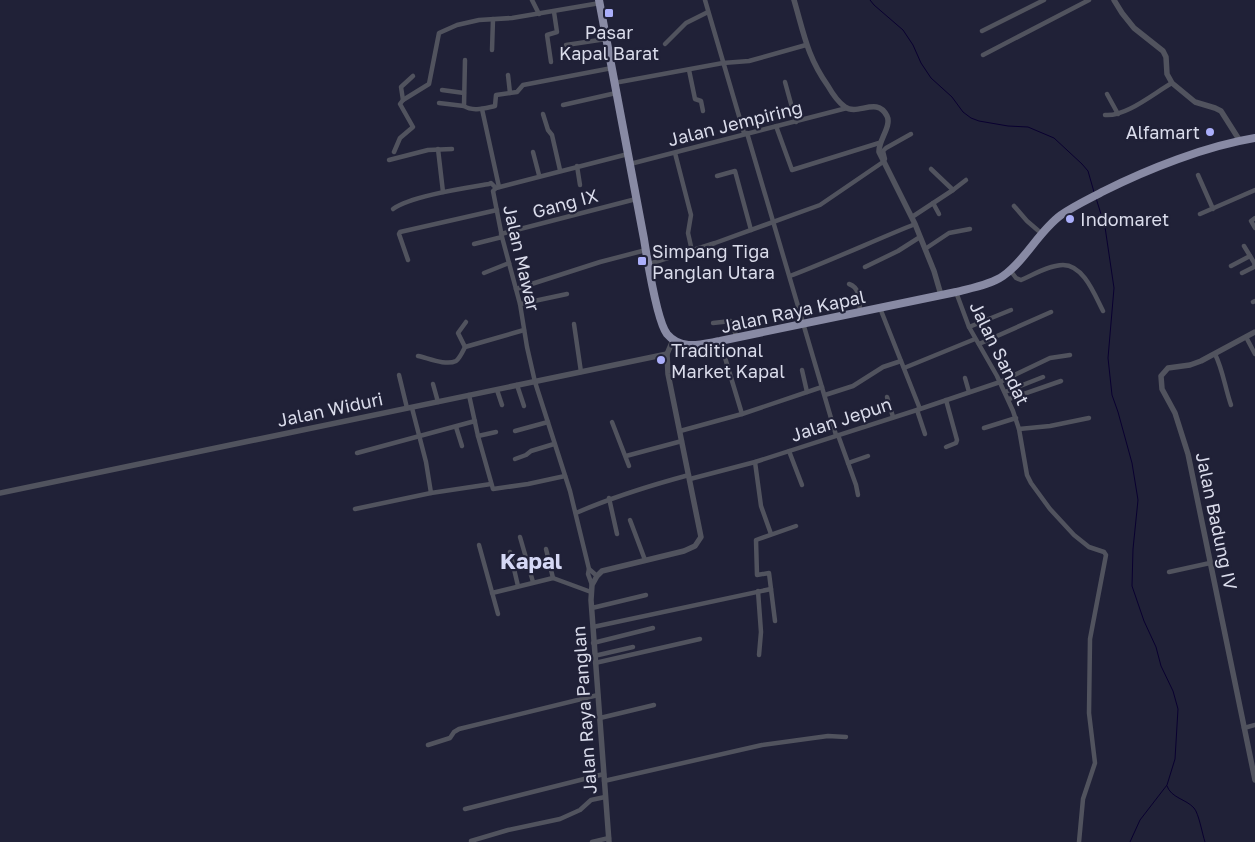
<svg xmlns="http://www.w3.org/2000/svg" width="1255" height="842" font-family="'Golos Text',sans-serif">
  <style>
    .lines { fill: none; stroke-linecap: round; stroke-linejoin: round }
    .stream { stroke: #090030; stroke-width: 1 }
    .minor { stroke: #51535e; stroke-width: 4.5 }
    .tertiary { stroke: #51535e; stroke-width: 5.5 }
    .trunk { stroke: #888aa4; stroke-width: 8 }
    .poi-dot { fill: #abaffb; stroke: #202137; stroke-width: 2 }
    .labels { text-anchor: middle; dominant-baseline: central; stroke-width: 4.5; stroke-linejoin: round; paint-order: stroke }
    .poi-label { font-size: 18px; fill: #dadceb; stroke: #202137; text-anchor: start }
    .street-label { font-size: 18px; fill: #dadceb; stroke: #202137 }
    .district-label { font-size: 22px; font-weight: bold; fill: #d5d8f5; stroke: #202137 }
  </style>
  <rect width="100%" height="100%" fill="#202137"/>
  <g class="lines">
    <g class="stream">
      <path d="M870 0 874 5 903 30 913 45 921 63 931 78 952 97 963 112 971 118 979 121 1008 126 1028 127 1054 138 1082 164 1088 171 1094 192"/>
      <path d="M1096 198 1105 227 1114 288 1108 358 1112 395 1118 412 1132 463 1138 500 1133 549 1132 586 1144 621 1156 647 1161 666 1173 691 1178 709 1175 759 1167 785 1140 820 1130 842"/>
      <path d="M1167 786C1171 798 1186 799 1194 808 1199 814 1202 833 1205 842"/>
    </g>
    <g class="minor">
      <path d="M532 0 539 14"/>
      <path d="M705 0 744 133"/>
      <path d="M982 31 1044 0"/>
      <path d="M665 44 686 23 708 12"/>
      <path d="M566 45 606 39"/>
      <path d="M492 50 493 19"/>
      <path d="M983 55 1089 0"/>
      <path d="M465 60 464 106C473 112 485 108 495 106L496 95 517 92 523 85 612 68"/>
      <path d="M551 62 547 35 557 32 554 12"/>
      <path d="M689 70 695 99 701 101 703 111"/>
      <path d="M508 75 510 93"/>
      <path d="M785 82 796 122"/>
      <path d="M614 83 723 63 749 61 806 45"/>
      <path d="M442 90 464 93"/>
      <path d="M1107 94 1118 114"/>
      <path d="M403 100 401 87 413 76"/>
      <path d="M439 103 464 106"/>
      <path d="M563 105 616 93"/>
      <path d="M482 109 499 187"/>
      <path d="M543 114 548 130 552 135 560 170"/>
      <path d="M1105 115C1126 117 1154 93 1172 83"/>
      <path d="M776 126 792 170 879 143"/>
      <path d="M747 133 836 435"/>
      <path d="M438 149 443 192"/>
      <path d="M394 152 400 138 413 127 400 104 403 100 429 84 439 33 457 25 479 20 512 18 600 3"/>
      <path d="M533 152 539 175"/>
      <path d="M675 153 691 215 688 233 692 251"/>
      <path d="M885 159 883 151 886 148 911 134"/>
      <path d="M389 160 428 150 452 149"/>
      <path d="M630 164 847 108"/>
      <path d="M577 166 580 185"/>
      <path d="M931 169 953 190"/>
      <path d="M1198 175 1213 209"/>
      <path d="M717 176 735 171 751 230"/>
      <path d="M933 203 939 214"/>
      <path d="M1014 206 1027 221 1041 233"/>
      <path d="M393 209C410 196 466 188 489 184L491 183 496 188"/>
      <path d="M1200 214 1255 190"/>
      <path d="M912 217 953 190 966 180"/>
      <path d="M1255 218 1251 221 1255 228"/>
      <path d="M501 234 636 199"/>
      <path d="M474 244 502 237"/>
      <path d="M1244 246 1255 264"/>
      <path d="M925 249 949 233 970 229"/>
      <path d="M408 260 399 234 400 232 497 210"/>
      <path d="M649 264 715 243 820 205 883 162"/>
      <path d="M1231 266 1250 256"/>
      <path d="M865 267 898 251 920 237"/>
      <path d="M1010 270 1016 278 1021 280C1033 275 1049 265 1063 265 1084 265 1095 296 1103 311"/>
      <path d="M484 273 509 263"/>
      <path d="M1242 273 1254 267 1255 263"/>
      <path d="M790 276C832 260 873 241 915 224"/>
      <path d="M849 284C861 288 859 302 860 312"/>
      <path d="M516 289 600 262 646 250"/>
      <path d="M956 292 969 327 997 376 1013 411 1019 429 1027 475 1031 483 1050 509 1074 535 1089 547 1104 552 1106 555 1090 639 1089 713 1095 763 1083 799 1079 842"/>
      <path d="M1253 302 1255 301"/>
      <path d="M520 304 567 294"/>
      <path d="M880 308 920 409"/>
      <path d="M713 323 731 321 737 338"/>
      <path d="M574 324 581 372"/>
      <path d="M969 327 1011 310"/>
      <path d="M1246 337 1255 354"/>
      <path d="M720 341 742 414"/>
      <path d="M979 344 1051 312"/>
      <path d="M465 347 458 333 466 322"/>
      <path d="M1215 354C1223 370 1225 388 1231 405"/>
      <path d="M418 356C428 358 446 366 456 361 460 358 463 351 465 347L524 330"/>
      <path d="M904 368 975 339"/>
      <path d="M802 370 807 392"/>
      <path d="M399 375 407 408"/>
      <path d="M965 378 969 392"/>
      <path d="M433 384 438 402"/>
      <path d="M517 385 524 406"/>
      <path d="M497 390 502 405"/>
      <path d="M1005 392 1043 377"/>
      <path d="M469 395 478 436 493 489 528 484 565 476"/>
      <path d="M825 395 853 386 883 367 901 361"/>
      <path d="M887 397 893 417"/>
      <path d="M1009 399 1061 381"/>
      <path d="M946 400 957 440 956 443 946 447"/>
      <path d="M412 408 426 462 431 493"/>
      <path d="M917 410 925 434"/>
      <path d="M612 422 629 466"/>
      <path d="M456 427 462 446"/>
      <path d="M984 428 1016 418"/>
      <path d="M1019 429 1050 426 1089 418"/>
      <path d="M515 431 548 422"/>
      <path d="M680 431 742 414 822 387"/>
      <path d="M838 435 856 485 858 495"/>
      <path d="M478 436 496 432"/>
      <path d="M789 451 802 485"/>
      <path d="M357 453 475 421"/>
      <path d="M626 456 682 441"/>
      <path d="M515 459 526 455 531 451 554 444"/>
      <path d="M755 462 761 506 771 534"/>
      <path d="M848 463 868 456"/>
      <path d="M690 479 755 462 920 409 1000 382 1050 358 1070 355"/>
      <path d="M609 498 617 534"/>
      <path d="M355 509 431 493 491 484"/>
      <path d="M576 513C615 496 648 486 689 475"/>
      <path d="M630 520 645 560"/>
      <path d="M520 537 533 582"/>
      <path d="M479 545 498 614"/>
      <path d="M546 549 553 578"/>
      <path d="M510 552 518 586"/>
      <path d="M589 569 588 574 592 585"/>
      <path d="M1169 572 1210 563"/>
      <path d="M597 576 589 569 570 491 535 382 527 347 520 304 502 237 493 191 496 188 628 154"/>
      <path d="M758 591 761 632 759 655"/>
      <path d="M492 593 553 578 591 592"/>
      <path d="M592 608 646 595"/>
      <path d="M775 621 769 573 757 575 756 540 796 526"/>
      <path d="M593 627 771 589"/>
      <path d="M593 643 653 628"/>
      <path d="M594 656 633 647"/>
      <path d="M595 663 700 639"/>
      <path d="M600 718 654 705"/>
      <path d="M1244 728 1255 725"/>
      <path d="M428 745 450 738 454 732 459 729 598 695"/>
      <path d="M604 781 762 745 828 736 846 737"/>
      <path d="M465 809 604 774"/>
      <path d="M471 841 508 830 560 819 580 810 591 800 605 797"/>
      <path d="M592 842 609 838"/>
    </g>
    <g class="tertiary">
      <path d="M794 0C804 34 807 56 828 86 832 93 838 102 845 107 858 116 877 96 887 116 892 126 878 141 879 152L915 224 934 271 941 295"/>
      <path d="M1114 0 1122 13 1134 28 1163 51 1166 57 1167 74 1172 83 1195 102 1215 108 1221 111 1240 141"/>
      <path d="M1255 332 1201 361 1190 365 1168 368 1161 376 1162 389 1175 413 1188 454 1255 780"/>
      <path d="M0 493 667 354"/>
      <path d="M609 842 591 600 592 585 597 576 602 571 684 551 695 546 701 537 668 374 667 354 673 340"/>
    </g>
    <path class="trunk" d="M599 0C614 80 629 159 644 239 647 258 657 321 667 334 681 351 702 344 720 341L956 292C971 288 990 285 1003 276 1026 260 1038 232 1061 215 1074 206 1089 199 1104 191 1148 169 1206 146 1255 138"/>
  </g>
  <g class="poi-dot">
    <rect x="604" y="8" width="10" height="10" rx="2.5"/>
    <circle cx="1210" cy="132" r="5"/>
    <circle cx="1070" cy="219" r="5"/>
    <rect x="637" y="256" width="10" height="10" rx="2.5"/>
    <circle cx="661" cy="360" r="5"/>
  </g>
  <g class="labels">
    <g class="poi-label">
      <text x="609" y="32" text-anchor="middle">Pasar<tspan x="609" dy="21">Kapal Barat</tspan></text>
      <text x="1200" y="132" text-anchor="end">Alfamart</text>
      <text x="1080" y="219">Indomaret</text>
      <text x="652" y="251">Simpang Tiga<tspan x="652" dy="21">Panglan Utara</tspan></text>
      <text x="671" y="350">Traditional<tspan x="671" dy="21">Market Kapal</tspan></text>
    </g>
    <g class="street-label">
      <text transform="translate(735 123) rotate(-14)">Jalan Jempiring</text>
      <text transform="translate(565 203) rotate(-15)">Gang IX</text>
      <text transform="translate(522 258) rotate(77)">Jalan Mawar</text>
      <text transform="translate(793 311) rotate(-12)">Jalan Raya Kapal</text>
      <text transform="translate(1000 353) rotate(64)">Jalan Sandat</text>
      <text transform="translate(330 409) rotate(-12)">Jalan Widuri</text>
      <text transform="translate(841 419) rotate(-18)">Jalan Jepun</text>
      <text transform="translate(1217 521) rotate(78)">Jalan Badung IV</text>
      <text transform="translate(584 710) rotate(-94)">Jalan Raya Panglan</text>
    </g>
    <g class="district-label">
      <text x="531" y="560">Kapal</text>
    </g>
  </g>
</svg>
